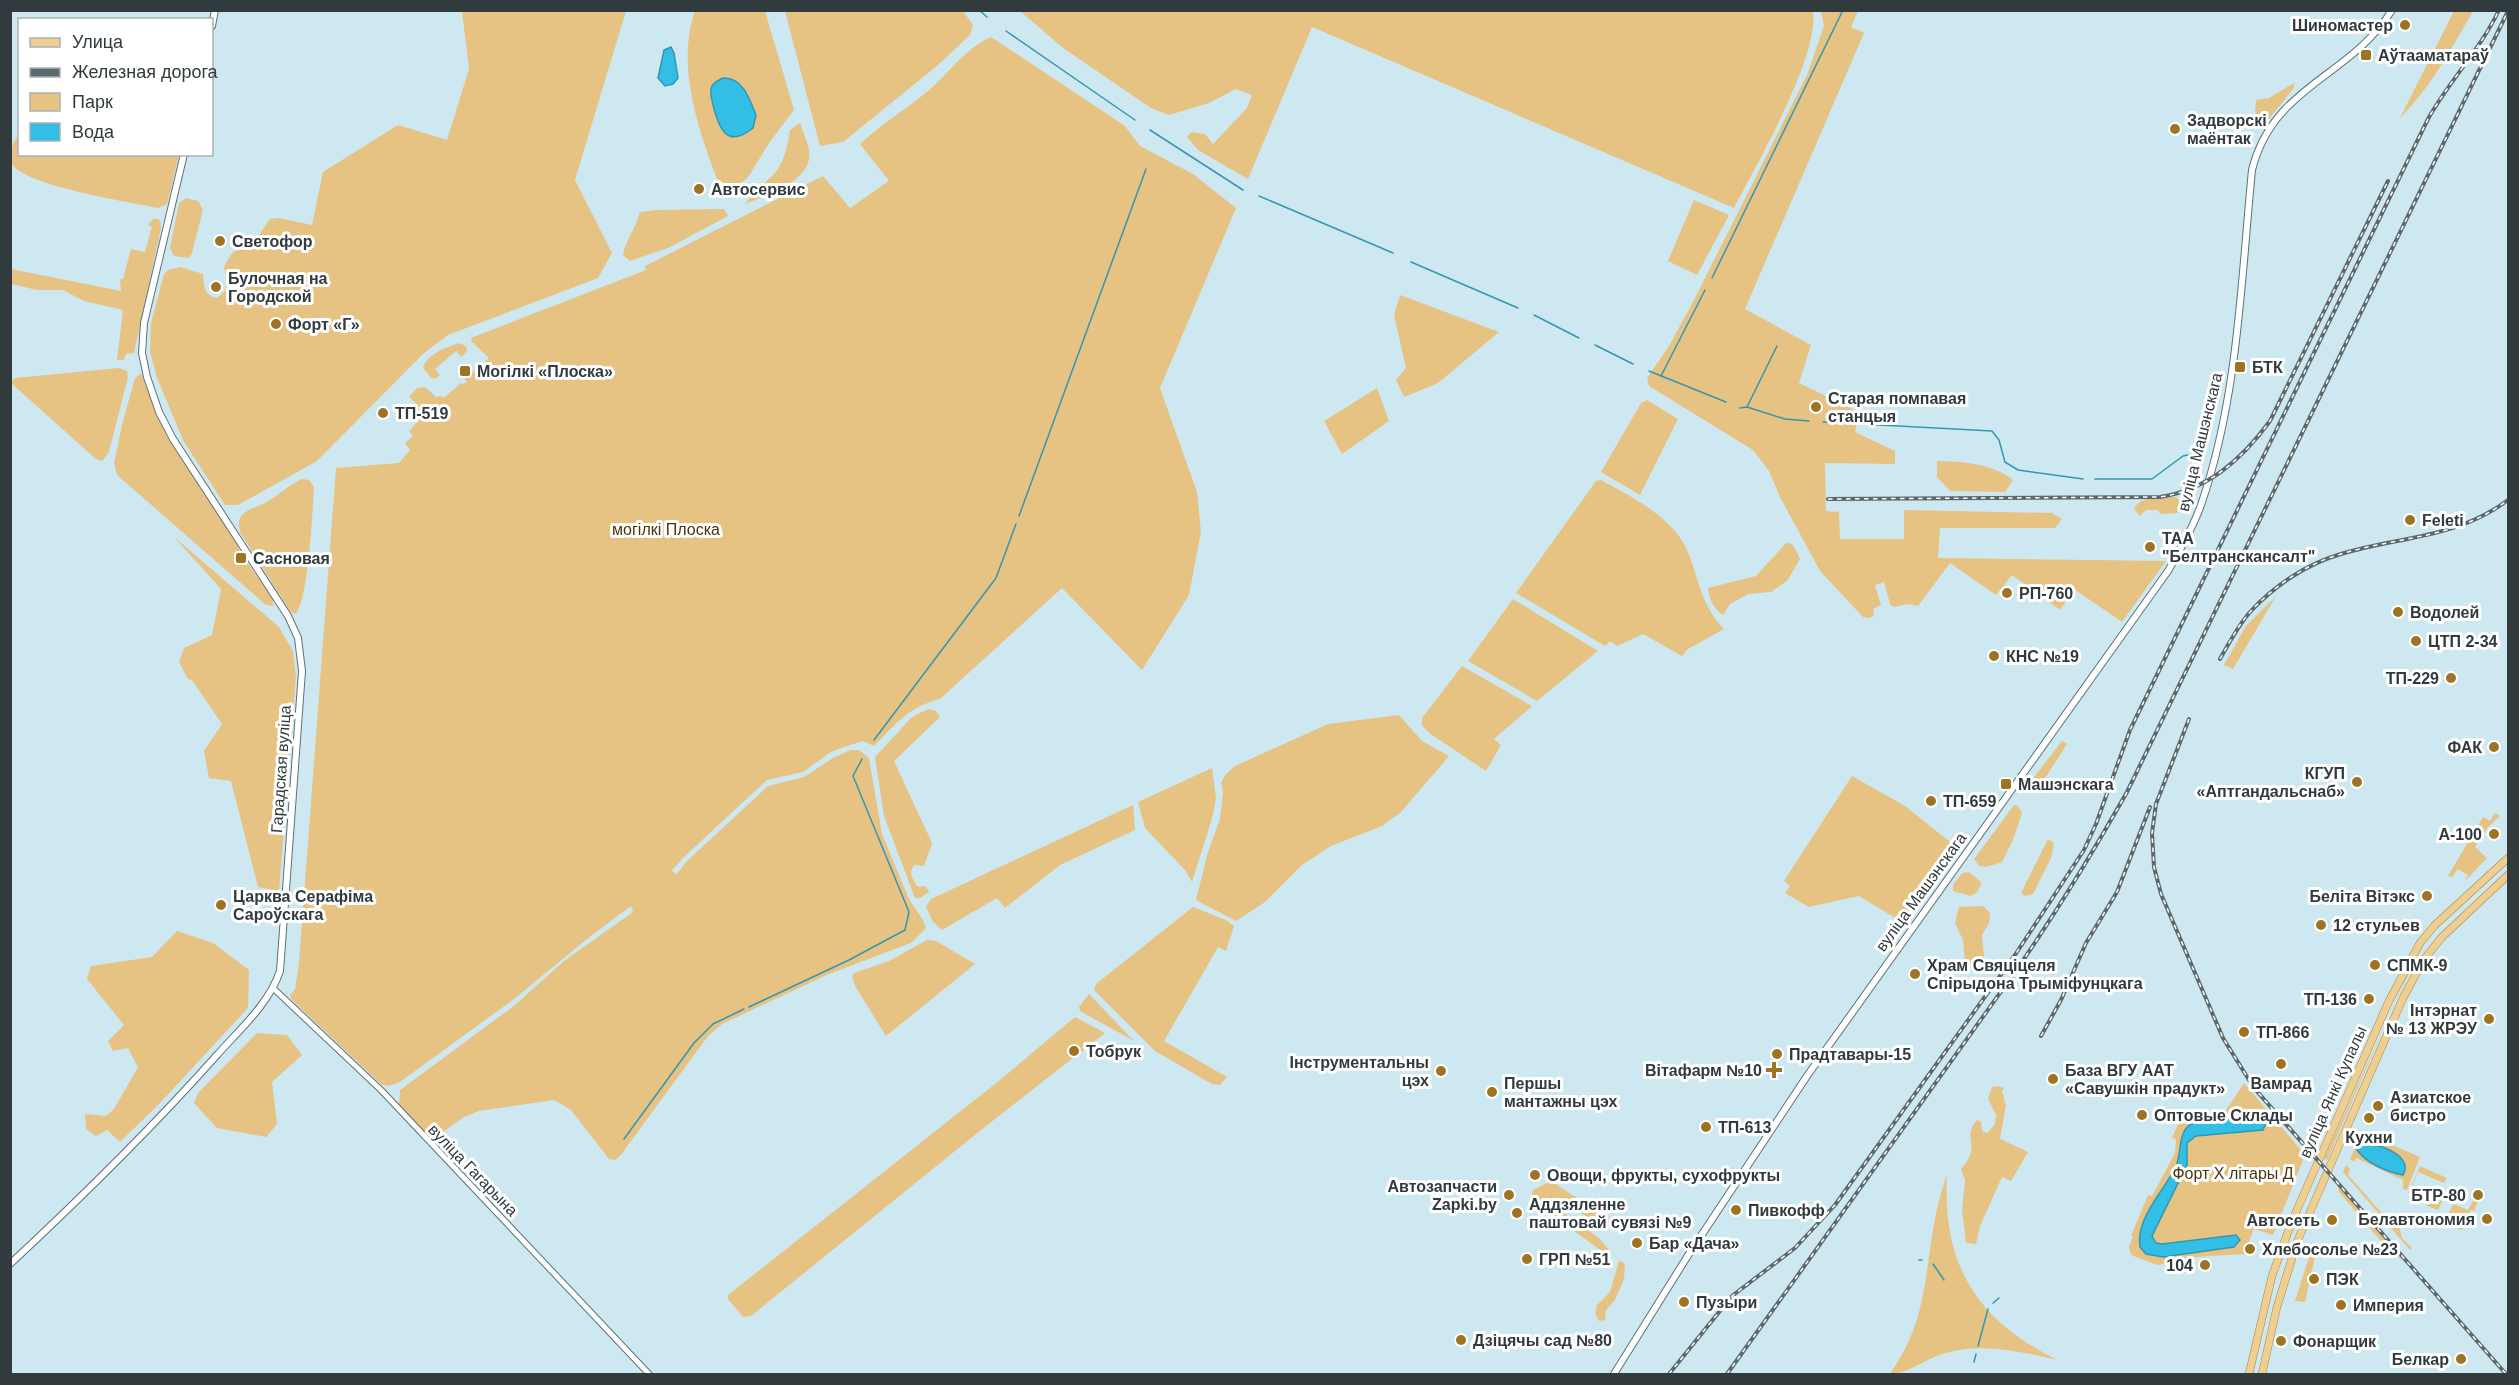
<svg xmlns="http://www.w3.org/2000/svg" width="2519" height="1385" font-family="Helvetica,sans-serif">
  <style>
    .green { fill: #e6c283 }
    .water { fill: #33bfe5; stroke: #3297b3; stroke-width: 1.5 }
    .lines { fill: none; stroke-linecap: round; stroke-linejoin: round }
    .stream { stroke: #3297b3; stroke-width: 1.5 }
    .tertiary-casing { stroke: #5b727a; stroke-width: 7 }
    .secondary-casing { stroke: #5b727a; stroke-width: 8 }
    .primary-casing { stroke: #a58644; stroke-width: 8 }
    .tertiary { stroke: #fff; stroke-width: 5 }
    .secondary { stroke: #fff; stroke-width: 6 }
    .primary { stroke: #efce91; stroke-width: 7 }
    .rail-casing { stroke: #5b696d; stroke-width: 4 }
    .rail { stroke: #fff; stroke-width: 1.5; stroke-dasharray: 4.5; stroke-linecap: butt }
    .poi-dot { fill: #9e7423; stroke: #fff; stroke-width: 2 }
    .labels { text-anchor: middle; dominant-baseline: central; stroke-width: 6; stroke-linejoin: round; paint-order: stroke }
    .poi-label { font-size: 16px; font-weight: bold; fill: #313b3e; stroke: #fff; text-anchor: start }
    .street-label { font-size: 16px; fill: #313b3e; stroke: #fff }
    .park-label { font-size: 16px; fill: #4a350d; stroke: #fff }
  </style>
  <rect width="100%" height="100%" fill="#cee8f1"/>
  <g class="green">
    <path d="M462 11H626L575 180 612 253 598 278 448 335 424 353 317 461 238 505H225L184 442 157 378 150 352 151 323 164 274 168 270 180 267 203 274C204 286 204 296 217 298L225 291 227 280 224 267 231 254 259 235 270 219 279 218 312 225 323 172 398 125 447 140 469 69Z"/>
    <path d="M695 11H765L794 110 769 143 749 176 735 189 717 179C698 128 676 65 695 11Z"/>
    <path d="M785 11H963L973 25 970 35 938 65 843 142 820 146Z"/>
    <path d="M1813 11C1819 58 1757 163 1734 208L1312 27 1248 179 1198 150 1187 137 1191 132 1205 134 1213 144 1247 108 1252 95 1236 89 1209 103 1169 115 1151 108 1063 48 1020 11Z"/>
    <path d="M1821 11H1858L1851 27 1864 33 1745 309 1811 345 1799 383 1859 412 1855 432 1895 451V464L1825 463 1826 511 1839 512 1840 539H1904V510L2052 513 2062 519 2055 528H1940L1938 558 2166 561 2122 622 2074 589 2060 610 2012 575 1996 595 1950 563 1918 606 1907 604 1894 607 1890 604 1884 582 1875 585 1881 605 1873 609 1874 616 1869 618 1863 617 1820 571 1780 497 1769 471 1753 450 1649 386 1647 378 1669 346 1695 298 1807 75 1824 26Z"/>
    <path d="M2454 11H2473C2452 48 2431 87 2400 118Z"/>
    <path d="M991 37 1125 126 1140 146 1193 174 1236 208 1160 388 1197 492 1201 532 1189 595 1142 670 1062 588 940 699C908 707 896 724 874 746L863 741 844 747 831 752 803 772 767 780 685 856 672 870 676 875 687 861 768 786 804 777 833 758 850 750H859L869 758 882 834 909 899 923 920 926 928 911 943 829 974 722 1024 708 1036 620 1156 615 1160 609 1159 571 1110 554 1100 479 1111 464 1117 436 1137H430L399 1105 400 1090 515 1005 564 961 633 912 631 906 587 939 514 999 400 1082 388 1086 382 1085 292 1000 290 995 295 989 299 963 336 468 399 463 410 450 405 443 413 436 409 431 425 414 414 408 418 405 409 397 417 388 425 387 436 397 441 396 444 398 461 383 463 384 467 382 465 379 489 358 472 342 471 338 646 270 645 266 823 176 850 208 889 181 860 144C880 125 902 112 923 95 947 77 963 49 991 37Z"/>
    <path d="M2294 83V88L2268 120 2259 122 2255 111 2256 100 2269 98Z"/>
    <path d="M800 123C803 132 807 141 809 150 814 181 767 195 745 204 754 192 764 184 774 174 784 163 788 144 790 130Z"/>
    <path d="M19 134 20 154 179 155 167 204 158 208C130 202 25 186 12 164 6 154 14 142 19 134Z"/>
    <path d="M186 198 198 201 203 210 192 253 189 258 174 256 170 248 179 203Z"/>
    <path d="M1694 200 1729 215 1697 275 1668 261Z"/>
    <path d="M724 209 728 216 668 248 630 261 623 255C626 239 636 228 640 212L657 210Z"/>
    <path d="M154 218 160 220 161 228 134 353 126 354 124 360H117L123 310 84 301 63 290H37L11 284V269L121 291 120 279H123L131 249 145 252 152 227 148 225Z"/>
    <path d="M1400 295 1499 332 1438 383 1404 397 1396 380 1406 368 1394 315Z"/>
    <path d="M459 343 466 346 467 351 461 357 456 351 435 369 440 375 435 379 431 378 423 368C427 354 447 347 459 343Z"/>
    <path d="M119 368 127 371 128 377 109 452 102 461 96 459 11 383 15 378Z"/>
    <path d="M141 373 162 426 237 542 240 553 273 598V606L266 605 117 475 114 463 123 421 135 378Z"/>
    <path d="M1377 388 1389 421 1342 454 1324 421Z"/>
    <path d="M1647 400 1678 419 1640 495 1601 472 1641 403Z"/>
    <path d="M1937 461C1962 461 1993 464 2013 480L2005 492 1950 491 1937 477Z"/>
    <path d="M302 479 309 480 314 487C313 506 308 606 295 614L290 611 241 534C231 509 258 509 270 500 281 493 289 485 302 479Z"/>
    <path d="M1601 480C1630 496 1673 517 1687 550 1700 580 1700 604 1724 629L1688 649 1682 656 1643 634 1617 646 1610 641 1605 646 1516 593 1596 481Z"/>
    <path d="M2175 497 2182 501 2183 505 2177 513 2160 514 2158 510H2146L2140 516 2134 509C2141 495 2161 498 2175 497Z"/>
    <path d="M174 537 279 627 293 651 296 677 279 891 258 887 231 781 209 778 204 751 222 724 192 680 188 679 179 662 184 648 212 635 221 589Z"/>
    <path d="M1787 542 1793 545 1800 559 1787 581 1771 592 1748 594 1730 604 1723 615C1713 608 1709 599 1708 588L1756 576Z"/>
    <path d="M2276 596 2233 669 2224 665 2246 626Z"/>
    <path d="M1513 599 1598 651 1537 701 1468 661Z"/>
    <path d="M1462 666 1532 706 1494 739 1501 745 1486 771 1432 735 1422 726V718Z"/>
    <path d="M928 709 936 711 940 717 894 761 932 843 924 866 914 865C908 873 913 880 918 887L926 886 929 892 920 898H915L884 816 875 757 912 717Z"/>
    <path d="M1399 715 1422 741 1449 756 1401 812 1382 826 1331 846 1302 865 1265 902 1236 921 1196 900 1208 852 1220 819 1223 792 1221 783 1226 774 1235 766 1328 724Z"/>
    <path d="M2062 741 2067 744 2040 786 2036 789 2033 787 2031 781Z"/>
    <path d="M1212 768 1216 798 1213 815 1192 882 1185 870 1145 828 1138 802Z"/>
    <path d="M1852 776 1905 806 1955 846 1902 922 1859 896 1809 907 1785 893 1790 886 1784 881Z"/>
    <path d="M1133 805 1135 830 1060 865 1005 908 997 898 942 930 933 922 926 907 931 899Z"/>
    <path d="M2014 805 2018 806 2022 813 2013 840 2002 862 1986 867 1979 866 1974 859Z"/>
    <path d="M2495 813 2500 816 2488 827 2475 847 2487 858 2465 881 2468 875 2458 869 2452 877 2448 876 2483 817 2490 821Z"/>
    <path d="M2048 839 2054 843 2051 858 2033 894 2025 896 2021 893Z"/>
    <path d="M1969 872 1982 883 1977 892 1970 896 1953 891V885L1962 873Z"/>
    <path d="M1983 906 1990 913 1989 923 1982 935 1985 968 1980 972 1965 962 1963 940 1955 923 1959 907Z"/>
    <path d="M1193 907 1226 920 1234 926 1226 951 1218 947 1164 1041 1227 1077 1220 1085 1212 1084 1155 1051 1094 990 1096 984Z"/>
    <path d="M177 931 213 943 249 970 248 1008 159 1104 120 1142 107 1130 96 1136 86 1129 85 1114 106 1116 114 1109 138 1067 128 1048 113 1051 108 1041 124 1025 87 979 91 966 152 957Z"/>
    <path d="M927 940 936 941 975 964 886 1036 855 986 852 976 854 973 889 961Z"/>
    <path d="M2412 965 2413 966 2394 1004 2327 1160 2324 1159Z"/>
    <path d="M1089 994 1134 1041 1080 1011 1079 1007Z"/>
    <path d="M1075 1017 1105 1033 981 1130 751 1316 743 1317 728 1299V1295L1000 1080Z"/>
    <path d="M257 1033 287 1035 302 1055 272 1082 277 1124 266 1137 217 1128 194 1103 198 1093Z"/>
    <path d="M2244 1083 2305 1155 2273 1235 2254 1229 2244 1254 2196 1257 2183 1262 2157 1265 2131 1255 2129 1247 2133 1237 2131 1236 2148 1195 2152 1196 2175 1153 2176 1140 2172 1137 2181 1118 2223 1115Z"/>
    <path d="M1998 1086 2004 1088 2002 1092 2006 1105 2000 1139 2028 1152 2011 1181 2002 1177 1980 1226 1976 1244 1966 1243 1962 1210 1965 1180 1961 1169C1984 1144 1960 1139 1977 1120L1981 1122 1982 1131 1987 1133 1995 1124 1996 1115 1988 1099 1992 1087Z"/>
    <path d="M2362 1132 2420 1157 2407 1190 2403 1189V1180L2356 1158 2354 1162 2350 1159Z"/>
    <path d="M2346 1165 2350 1169 2348 1175 2381 1212 2398 1221 2402 1238 2412 1248 2410 1250 2343 1172Z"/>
    <path d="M2420 1166 2447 1178 2444 1183 2418 1172 2412 1186 2443 1199 2438 1210 2425 1205 2432 1203 2438 1205 2440 1200 2431 1197 2425 1200 2408 1193Z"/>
    <path d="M1947 1175C1942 1265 1977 1320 2057 1360 2019 1351 1979 1342 1942 1354 1926 1359 1905 1375 1890 1374 1902 1356 1912 1337 1918 1316 1931 1269 1929 1223 1947 1175Z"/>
    <path d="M1551 1181 1611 1220V1225L1607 1227 1569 1207 1565 1214 1599 1238 1609 1250 1606 1254 1538 1205 1531 1197 1533 1190Z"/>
    <path d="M2337 1184 2403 1260 2392 1254 2339 1192Z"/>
    <path d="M2475 1197 2479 1199 2474 1211 2471 1210 2462 1230 2451 1226 2455 1215 2449 1213 2453 1204 2468 1210Z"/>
    <path d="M2311 1251 2316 1252 2305 1302 2295 1301Z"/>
    <path d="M1619 1261 1623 1262 1625 1265 1624 1279 1615 1300 1606 1310 1605 1320 1599 1321 1595 1313 1597 1305 1610 1292Z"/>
  </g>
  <g class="water">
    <path d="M671 47 674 53 678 78 673 84 665 86 658 78 664 50Z"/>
    <path d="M723 78C743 77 750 100 756 115L753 128C727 149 719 129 713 105 712 99 709 92 712 86 714 82 719 80 723 78Z"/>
    <path d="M2256 1114 2263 1117 2266 1123 2263 1130 2196 1136 2187 1143V1165L2152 1236 2156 1243 2162 1244 2236 1235 2240 1240 2234 1247 2163 1257 2146 1254 2140 1247C2135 1219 2164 1191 2175 1168 2183 1154 2176 1131 2193 1123 2205 1116 2220 1120 2234 1119 2242 1119 2249 1116 2256 1114Z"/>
    <path d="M2361 1143C2375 1142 2415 1155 2403 1175 2387 1172 2366 1163 2357 1150Z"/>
  </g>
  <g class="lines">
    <g class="stream">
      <path d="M979 10 987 17"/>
      <path d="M1006 31 1135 120"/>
      <path d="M1150 130 1243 190"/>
      <path d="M1259 196 1393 253"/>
      <path d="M1411 262 1518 308"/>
      <path d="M1712 278 1843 10"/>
      <path d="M1534 315 1579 338"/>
      <path d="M1595 345 1633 364"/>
      <path d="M1649 371 1726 402"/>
      <path d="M1661 376 1705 290"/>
      <path d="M1747 407 1777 346"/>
      <path d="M1740 408 1747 407 1785 419 1809 421"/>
      <path d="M1823 422 1992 431 1999 440 2005 462 2018 470 2083 479"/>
      <path d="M2095 479H2152L2183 456 2203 452"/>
      <path d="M1019 516 1146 169"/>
      <path d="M874 740 996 578 1016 524"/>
      <path d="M749 1007 849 960 905 930 909 912 853 776 862 759"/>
      <path d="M624 1139 694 1043 713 1024 744 1009"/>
      <path d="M1919 1260H1922"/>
      <path d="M1933 1264 1944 1280"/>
      <path d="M1993 1303 1999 1298"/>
      <path d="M1978 1346 1988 1309"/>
      <path d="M1974 1362 1976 1354"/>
    </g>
    <g class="tertiary-casing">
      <path id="tertiary" d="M273 988 381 1090 649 1374"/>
    </g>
    <g class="secondary-casing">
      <g id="secondary">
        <path d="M212 26 215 10"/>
        <path d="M10 1264C82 1197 152 1128 217 1055 240 1029 269 1004 280 971L302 671 298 638 288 616 173 439 159 412 147 377 142 353 144 323 184 154"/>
        <path d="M1614 1374 1687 1257 1807 1076 2168 571C2180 550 2193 528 2201 505 2238 398 2241 282 2252 170 2273 85 2350 78 2392 10"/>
      </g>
    </g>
    <g class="primary-casing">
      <g id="primary">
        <path d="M2249 1374 2272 1276 2292 1221 2389 1001 2420 943 2435 925 2508 858"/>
        <path d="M2262 1374 2277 1307 2297 1242 2403 998 2423 961 2441 938 2508 875"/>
      </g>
    </g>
    <use href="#tertiary" class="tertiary"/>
    <use href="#secondary" class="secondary"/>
    <use href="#primary" class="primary"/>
    <g class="rail-casing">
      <g id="rail">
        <path d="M1828 499 2160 497C2208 490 2242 459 2270 421L2388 181"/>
        <path d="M2220 659C2229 643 2238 626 2250 612 2274 586 2306 564 2341 554 2400 536 2456 539 2508 500"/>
        <path d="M2189 719 2156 804 2152 833 2154 867 2161 894 2223 1038 2254 1088 2506 1374"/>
        <path d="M2041 1036 2061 1000 2086 943 2117 892 2150 807"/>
        <path d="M1669 1374 1732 1296 1795 1248 1835 1205 2015 955 2084 850 2096 824 2130 730 2428 119C2449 81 2480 50 2499 10"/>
        <path d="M1727 1374 2015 972C2056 913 2092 854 2127 792L2508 11"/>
      </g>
    </g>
    <use href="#rail" class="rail"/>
  </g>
  <g class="poi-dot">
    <circle cx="2405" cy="25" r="6"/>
    <rect x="2360" y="49" width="12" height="12" rx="3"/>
    <circle cx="2175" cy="129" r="6"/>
    <circle cx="699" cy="189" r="6"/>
    <circle cx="220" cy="241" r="6"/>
    <circle cx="216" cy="287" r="6"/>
    <circle cx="276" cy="324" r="6"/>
    <rect x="2234" y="361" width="12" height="12" rx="3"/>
    <rect x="459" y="365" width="12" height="12" rx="3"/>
    <circle cx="1816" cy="407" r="6"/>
    <circle cx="383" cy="413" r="6"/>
    <circle cx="2410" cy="520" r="6"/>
    <circle cx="2150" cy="547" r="6"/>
    <rect x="235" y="552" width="12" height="12" rx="3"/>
    <circle cx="2007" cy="593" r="6"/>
    <circle cx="2398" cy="612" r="6"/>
    <circle cx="2416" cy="641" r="6"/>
    <circle cx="1994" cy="656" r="6"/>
    <circle cx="2451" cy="678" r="6"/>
    <circle cx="2494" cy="747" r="6"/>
    <circle cx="2357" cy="782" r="6"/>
    <rect x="2000" y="778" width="12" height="12" rx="3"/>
    <circle cx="1931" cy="801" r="6"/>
    <circle cx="2494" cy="834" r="6"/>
    <circle cx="2427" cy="896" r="6"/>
    <circle cx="221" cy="905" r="6"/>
    <circle cx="2321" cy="925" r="6"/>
    <circle cx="2375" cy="965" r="6"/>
    <circle cx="1915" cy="974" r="6"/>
    <circle cx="2369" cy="999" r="6"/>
    <circle cx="2489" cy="1019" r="6"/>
    <circle cx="2244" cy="1032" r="6"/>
    <circle cx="1074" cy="1051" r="6"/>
    <circle cx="1777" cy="1054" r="6"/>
    <circle cx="2281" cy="1064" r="6"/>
    <path d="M1771 1061h6v6h6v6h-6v6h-6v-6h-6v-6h6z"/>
    <circle cx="1441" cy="1071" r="6"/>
    <circle cx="2053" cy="1079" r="6"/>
    <circle cx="1492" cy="1092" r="6"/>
    <circle cx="2378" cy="1106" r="6"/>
    <circle cx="2142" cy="1115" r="6"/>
    <circle cx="2369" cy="1118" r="6"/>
    <circle cx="1706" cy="1127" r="6"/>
    <circle cx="1535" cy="1175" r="6"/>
    <circle cx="1509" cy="1195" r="6"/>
    <circle cx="2478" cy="1195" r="6"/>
    <circle cx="1736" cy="1210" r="6"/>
    <circle cx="1517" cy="1213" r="6"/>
    <circle cx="2487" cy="1219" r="6"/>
    <circle cx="2332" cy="1220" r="6"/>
    <circle cx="1637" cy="1243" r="6"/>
    <circle cx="2250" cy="1249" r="6"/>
    <circle cx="1527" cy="1259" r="6"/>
    <circle cx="2205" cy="1265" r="6"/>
    <circle cx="2314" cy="1279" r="6"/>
    <circle cx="1684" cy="1302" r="6"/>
    <circle cx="2341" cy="1305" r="6"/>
    <circle cx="1461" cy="1340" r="6"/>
    <circle cx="2281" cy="1341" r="6"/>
    <circle cx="2461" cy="1359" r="6"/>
  </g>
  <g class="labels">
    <g class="poi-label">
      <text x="2393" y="25" text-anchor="end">Шиномастер</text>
      <text x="2378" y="55">Аўтааматараў</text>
      <text x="2187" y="120">Задворскі<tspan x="2187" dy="18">маёнтак</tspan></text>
      <text x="711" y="189">Автосервис</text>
      <text x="232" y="241">Светофор</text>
      <text x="228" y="278">Булочная на<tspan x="228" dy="18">Городской</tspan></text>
      <text x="288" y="324">Форт «Г»</text>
      <text x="2252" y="367">БТК</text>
      <text x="477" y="371">Могілкі «Плоска»</text>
      <text x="1828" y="398">Старая помпавая<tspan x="1828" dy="18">станцыя</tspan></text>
      <text x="395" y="413">ТП-519</text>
      <text x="2422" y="520">Feleti</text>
      <text x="2162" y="538">ТАА<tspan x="2162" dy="18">"Белтранскансалт"</tspan></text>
      <text x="253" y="558">Сасновая</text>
      <text x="2019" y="593">РП-760</text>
      <text x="2410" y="612">Водолей</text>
      <text x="2428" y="641">ЦТП 2-34</text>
      <text x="2006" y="656">КНС №19</text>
      <text x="2439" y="678" text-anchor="end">ТП-229</text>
      <text x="2482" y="747" text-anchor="end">ФАК</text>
      <text x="2345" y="773" text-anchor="end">КГУП<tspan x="2345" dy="18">«Аптгандальснаб»</tspan></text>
      <text x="2018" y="784">Машэнскага</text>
      <text x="1943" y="801">ТП-659</text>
      <text x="2482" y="834" text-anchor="end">A-100</text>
      <text x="233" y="896">Царква Серафіма<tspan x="233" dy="18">Сароўскага</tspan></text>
      <text x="2415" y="896" text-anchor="end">Беліта Вітэкс</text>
      <text x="2333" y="925">12 стульев</text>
      <text x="1927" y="965">Храм Свяціцеля<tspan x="1927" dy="18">Спірыдона Трыміфунцкага</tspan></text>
      <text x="2387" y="965">СПМК-9</text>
      <text x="2357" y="999" text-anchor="end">ТП-136</text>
      <text x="2477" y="1010" text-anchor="end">Інтэрнат<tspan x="2477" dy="18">№ 13 ЖРЭУ</tspan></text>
      <text x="2256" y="1032">ТП-866</text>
      <text x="1086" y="1051">Тобрук</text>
      <text x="1789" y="1054">Прадтавары-15</text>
      <text x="1429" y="1062" text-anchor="end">Інструментальны<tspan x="1429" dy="18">цэх</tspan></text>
      <text x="1762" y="1070" text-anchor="end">Вітафарм №10</text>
      <text x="2065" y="1070">База ВГУ ААТ<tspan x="2065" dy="18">«Савушкін прадукт»</tspan></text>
      <text x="1504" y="1083">Першы<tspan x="1504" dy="18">мантажны цэх</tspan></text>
      <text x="2281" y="1083" text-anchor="middle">Вамрад</text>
      <text x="2390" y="1097">Азиатское<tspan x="2390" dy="18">бистро</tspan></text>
      <text x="2154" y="1115">Оптовые Склады</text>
      <text x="1718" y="1127">ТП-613</text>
      <text x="2369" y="1137" text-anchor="middle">Кухни</text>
      <text x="1547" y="1175">Овощи, фрукты, сухофрукты</text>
      <text x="1497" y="1186" text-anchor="end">Автозапчасти<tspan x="1497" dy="18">Zapki.by</tspan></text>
      <text x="2466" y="1195" text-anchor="end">БТР-80</text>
      <text x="1529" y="1204">Аддзяленне<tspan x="1529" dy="18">паштовай сувязі №9</tspan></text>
      <text x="1748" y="1210">Пивкофф</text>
      <text x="2475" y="1219" text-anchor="end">Белавтономия</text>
      <text x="2320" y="1220" text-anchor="end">Автосеть</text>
      <text x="1649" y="1243">Бар «Дача»</text>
      <text x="2262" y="1249">Хлебосолье №23</text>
      <text x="1539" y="1259">ГРП №51</text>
      <text x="2193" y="1265" text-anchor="end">104</text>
      <text x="2326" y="1279">ПЭК</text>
      <text x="1696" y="1302">Пузыри</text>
      <text x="2353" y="1305">Империя</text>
      <text x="1473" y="1340">Дзіцячы сад №80</text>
      <text x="2293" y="1341">Фонарщик</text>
      <text x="2449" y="1359" text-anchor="end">Белкар</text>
    </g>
    <g class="street-label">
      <text transform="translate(2200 442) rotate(-76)">вуліца Машэнскага</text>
      <text transform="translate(281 769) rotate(-86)">Гарадская вуліца</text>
      <text transform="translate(1921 892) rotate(-54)">вуліца Машэнскага</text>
      <text transform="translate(2333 1092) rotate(-66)">вуліца Янкі Купалы</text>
      <text transform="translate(473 1170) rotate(46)">вуліца Гагарына</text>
    </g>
    <g class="park-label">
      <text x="666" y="529">могілкі Плоска</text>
      <text x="2233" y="1173">Форт X літары Д</text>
    </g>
  </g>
  <rect width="2519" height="1385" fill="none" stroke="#313b3e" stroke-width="24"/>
  <rect x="18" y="18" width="195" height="138" fill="#ffffff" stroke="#adb1b2" stroke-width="1.5"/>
  <rect x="30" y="38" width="30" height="9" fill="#efce91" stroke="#adb1b2" stroke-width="1.5"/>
  <text x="72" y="48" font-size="18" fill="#313b3e">Улица</text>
  <rect x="30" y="68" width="30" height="9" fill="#5b696d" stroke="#adb1b2" stroke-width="1.5"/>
  <text x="72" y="78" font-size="18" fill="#313b3e">Железная дорога</text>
  <rect x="30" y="93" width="30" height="18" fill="#e6c283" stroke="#adb1b2" stroke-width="1.5"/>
  <text x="72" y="108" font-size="18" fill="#313b3e">Парк</text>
  <rect x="30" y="123" width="30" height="18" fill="#33bfe5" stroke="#adb1b2" stroke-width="1.5"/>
  <text x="72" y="138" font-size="18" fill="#313b3e">Вода</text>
</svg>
